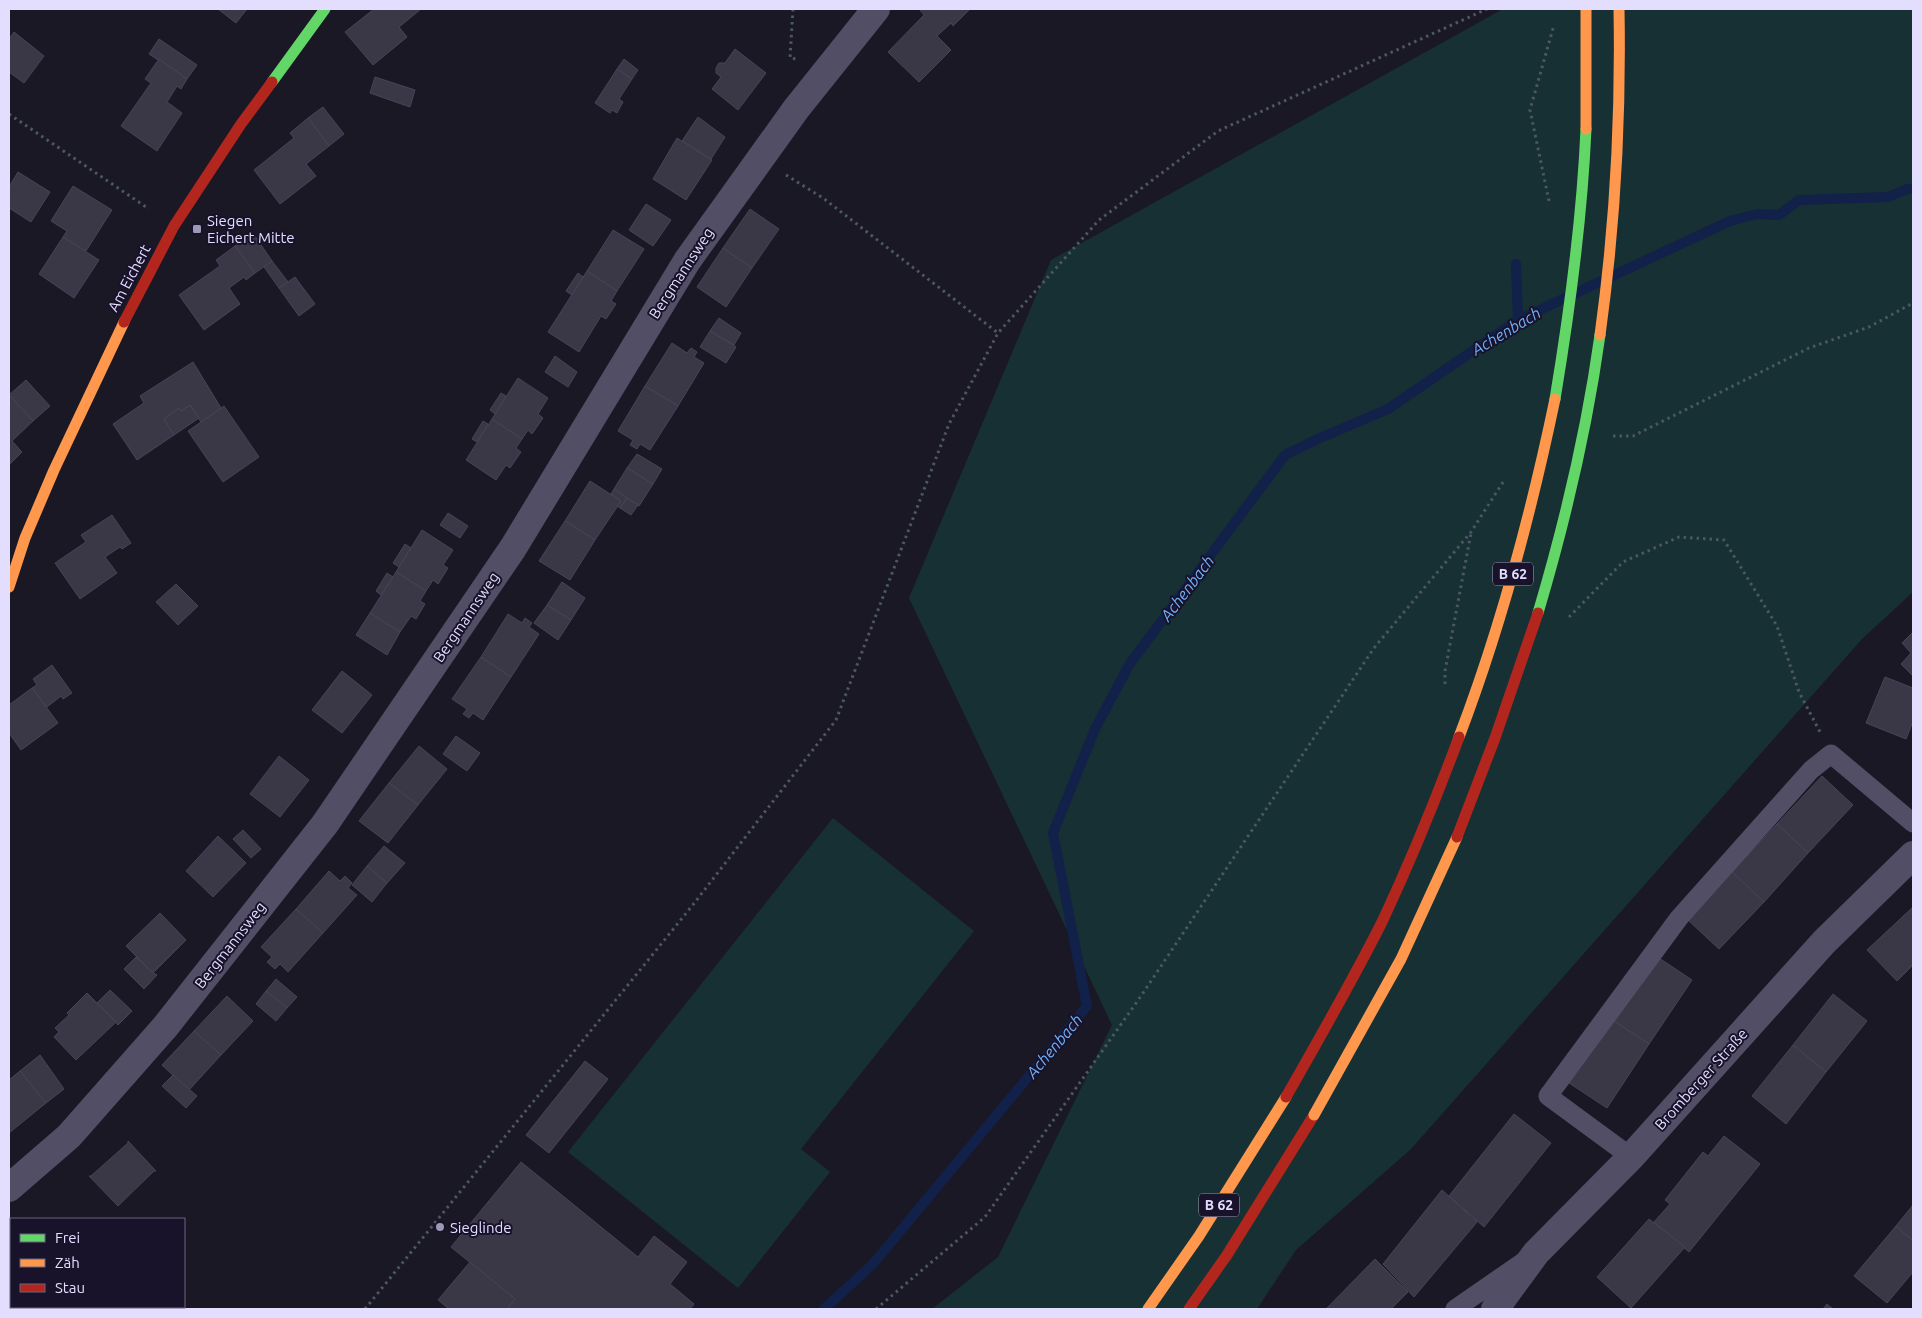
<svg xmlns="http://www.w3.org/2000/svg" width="1922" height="1318" font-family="Ubuntu,sans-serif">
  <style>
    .green { fill: #173033 }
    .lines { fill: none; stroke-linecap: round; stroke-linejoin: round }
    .stream { stroke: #112149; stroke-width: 10 }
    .building { fill: #3a3746; stroke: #494358 }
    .path { stroke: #4b5766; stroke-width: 3; stroke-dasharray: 2.5 4; stroke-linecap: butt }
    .lane { stroke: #514e66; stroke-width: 19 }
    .street { stroke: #514e66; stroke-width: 28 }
    .fast { stroke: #63d668; stroke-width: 11 }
    .slow { stroke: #ff974d; stroke-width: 11 }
    .jam { stroke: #b3261e; stroke-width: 11 }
    .fast-bridge { stroke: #63d668; stroke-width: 11 }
    .slow-bridge { stroke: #ff974d; stroke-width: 11 }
    .jam-bridge { stroke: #b3261e; stroke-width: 11 }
    .poi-dot { fill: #9e99b2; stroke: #18122b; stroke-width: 2 }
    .labels { text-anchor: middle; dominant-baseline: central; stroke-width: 4; stroke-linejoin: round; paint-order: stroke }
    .shield { fill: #18122b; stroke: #a7a1bf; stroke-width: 1 }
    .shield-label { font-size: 14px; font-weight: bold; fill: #e4defe }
    .poi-label { font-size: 15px; fill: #e4defe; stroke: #18122b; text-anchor: start }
    .street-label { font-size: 15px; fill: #e4defe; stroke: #18122b }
    .water-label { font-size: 16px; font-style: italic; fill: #70b0f9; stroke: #18122b }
  </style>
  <rect width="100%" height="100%" fill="#1b1825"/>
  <g class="green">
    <path d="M1503 9H1913V592L1862 639 1411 1149 1296 1250 1257 1309H932L998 1257 1112 1025 909 598 1051 260Z"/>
    <path d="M833 818 974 931 801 1149 830 1172 738 1288 568 1152Z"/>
  </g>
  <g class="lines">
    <g class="stream">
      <path d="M1516 264 1518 320"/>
      <path d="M824 1309 873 1264 1087 1006 1053 833 1095 729 1129 665 1285 455 1320 438 1388 409 1518 320 1730 221 1757 214 1779 215 1799 200 1888 197 1907 189H1913"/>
    </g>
  </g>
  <g class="building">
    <path d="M218 9H247L236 23Z"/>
    <path d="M374 9H421L399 27 407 37 373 65 345 32Z"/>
    <path d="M921 9H970L953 26 951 23 937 36 951 50 919 82 888 52 924 15 920 10Z"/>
    <path d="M14 32 44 56 24 83 9 72V39Z"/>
    <path d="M159 39 197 65 187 79 149 54Z"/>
    <path d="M735 49 766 73 738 110 712 89 721 77 716 73V68L719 63H725Z"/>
    <path d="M159 59 187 79 181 89 177 86 167 102 182 113 157 151 121 126 151 83 145 79Z"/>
    <path d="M624 59 638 70 632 79 617 69Z"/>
    <path d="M617 69 632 79 619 99 623 102 617 113 612 110 610 113 595 103Z"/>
    <path d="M375 77 415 90 410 107 370 93Z"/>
    <path d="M323 107 344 134 329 146 308 118Z"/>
    <path d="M698 117 725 137 711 159 682 141Z"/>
    <path d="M308 118 329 146 306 164 316 176 280 204 254 170 294 138 290 133Z"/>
    <path d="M677 138 712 160 686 200 653 179Z"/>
    <path d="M18 172 50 192 31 222 9 208V187Z"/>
    <path d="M73 186 112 210 86 251 63 237 67 231 51 221Z"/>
    <path d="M646 204 671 220 653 246 629 230Z"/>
    <path d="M750 209 779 229 752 268 723 248Z"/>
    <path d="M613 230 644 249 617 291 587 271Z"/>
    <path d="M253 233 272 261 255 273 235 246Z"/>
    <path d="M63 237 99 260 74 298 39 274Z"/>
    <path d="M235 246 255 273 246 280 244 277 229 288 240 304 204 330 179 295 220 266 216 260Z"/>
    <path d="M723 248 752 268 726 307 697 287Z"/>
    <path d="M272 261 288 282 279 288 264 267Z"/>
    <path d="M587 271 617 291 611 301 616 304 606 319 601 316 579 352 548 332Z"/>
    <path d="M578 273 583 277 572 295 566 291Z"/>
    <path d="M295 277 315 304 299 316 279 288Z"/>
    <path d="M719 318 741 333 734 345 710 331Z"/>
    <path d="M710 331 736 347 726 363 700 347Z"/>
    <path d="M672 343 687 353 691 348 697 352 694 357 704 363 678 406 645 386Z"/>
    <path d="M555 356 577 372 568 387 545 372Z"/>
    <path d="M193 362 221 408 201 422 190 405 181 411 179 408 164 419 174 435 137 460 113 424 144 403 140 396Z"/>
    <path d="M518 378 548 398 538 414 543 418 532 434 528 430 522 439 492 419Z"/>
    <path d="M26 380 50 406 33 421 9 395Z"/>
    <path d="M645 386 678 406 650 450 640 444 637 449 630 445 633 440 618 431Z"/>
    <path d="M501 393 506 396 495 414 490 410Z"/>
    <path d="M9 395 33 421 12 441 22 452 9 465Z"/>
    <path d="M190 405 199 418 174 435 164 419 179 408 181 411Z"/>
    <path d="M224 406 259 457 223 482 188 431Z"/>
    <path d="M492 419 522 439 516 448 521 452 510 468 506 465 496 480 466 460Z"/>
    <path d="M483 421 488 424 477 442 472 439Z"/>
    <path d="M637 454 662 469 653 484 627 468Z"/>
    <path d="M627 468 653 484 639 506 614 489Z"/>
    <path d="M590 481 621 501 595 540 565 521Z"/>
    <path d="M614 489 627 498 620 508 617 506 621 501 611 494Z"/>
    <path d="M627 498 638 505 631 515 620 508Z"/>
    <path d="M448 513 468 526 460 538 440 525Z"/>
    <path d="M112 515 131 543 122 549 120 547 105 557 117 573 80 599 55 563 86 542 81 535Z"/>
    <path d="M565 521 595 540 570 580 539 561Z"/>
    <path d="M422 530 453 550 443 565 448 568 438 584 433 580 426 591 396 572Z"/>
    <path d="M405 544 411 548 399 567 393 563Z"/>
    <path d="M396 572 426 591 420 601 425 604 416 619 411 616 400 632 370 613Z"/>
    <path d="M387 573 393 577 381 595 376 591Z"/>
    <path d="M562 582 585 598 571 620 547 605Z"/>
    <path d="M176 584 198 606 178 625 156 602Z"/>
    <path d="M547 605 571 620 558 640 534 623Z"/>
    <path d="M370 613 400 632 387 655 356 635Z"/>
    <path d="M508 614 522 623 525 618 532 623 529 627 539 634 511 677 481 657Z"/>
    <path d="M1913 632V676L1901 664 1911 653 1902 643Z"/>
    <path d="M481 657 511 677 483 720 473 713 469 718 463 714 467 709 452 699Z"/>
    <path d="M52 665 72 693 63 699 61 696 47 707 32 688 37 685 33 679Z"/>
    <path d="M342 671 372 695 342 733 312 710Z"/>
    <path d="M1885 677 1913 688V721L1906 739 1866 723Z"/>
    <path d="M32 688 58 723 21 750 9 733V705Z"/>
    <path d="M456 736 480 753 467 771 443 754Z"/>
    <path d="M419 746 447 769 418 805 389 783Z"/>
    <path d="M279 756 309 780 280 817 250 794Z"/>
    <path d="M1822 776 1853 805 1808 853 1777 824Z"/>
    <path d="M389 783 418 805 388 843 359 821Z"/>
    <path d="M1777 824 1808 853 1764 902 1732 872Z"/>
    <path d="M243 830 261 849 251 858 233 839Z"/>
    <path d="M218 836 246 863 213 897 186 871Z"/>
    <path d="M384 846 405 863 387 883 367 866Z"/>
    <path d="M367 866 387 883 372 902 352 885Z"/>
    <path d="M329 871 340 881 345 876 352 883 348 888 357 895 323 933 296 909Z"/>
    <path d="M1732 872 1764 902 1719 949 1688 920Z"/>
    <path d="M1913 907V965L1897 981 1867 950Z"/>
    <path d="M296 909 323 933 288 972 280 964 275 969 267 962 272 957 261 947Z"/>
    <path d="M160 913 186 940 153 973 126 946Z"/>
    <path d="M1653 954 1692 980 1649 1044 1611 1019Z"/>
    <path d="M136 957 153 973 157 975 144 989 124 969Z"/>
    <path d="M276 979 297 997 287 1008 266 991Z"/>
    <path d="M110 990 132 1011 118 1025 97 1003Z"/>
    <path d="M266 991 287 1008 276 1021 256 1004Z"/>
    <path d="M87 993 116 1022 76 1060 54 1037 59 1032 55 1028 69 1015 67 1013Z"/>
    <path d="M1833 994 1867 1021 1826 1072 1793 1045Z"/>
    <path d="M227 996 253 1021 221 1055 194 1031Z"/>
    <path d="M1611 1019 1649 1044 1607 1108 1569 1083Z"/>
    <path d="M194 1031 221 1055 189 1090 162 1065Z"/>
    <path d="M1793 1045 1826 1072 1786 1124 1752 1096Z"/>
    <path d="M40 1055 64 1089 46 1103 20 1071Z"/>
    <path d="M585 1061 608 1079 549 1153 526 1135Z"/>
    <path d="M20 1071 46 1103 9 1133V1080Z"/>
    <path d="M173 1075 197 1096 186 1108 162 1086Z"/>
    <path d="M1514 1114 1551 1143 1484 1227 1449 1196Z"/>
    <path d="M1724 1136 1760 1164 1689 1252 1654 1222 1670 1204 1665 1200 1703 1152 1708 1156Z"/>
    <path d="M128 1141 156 1171H154L118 1206 89 1176H91L128 1143Z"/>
    <path d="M521 1162 638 1257 654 1236 687 1262 670 1284 694 1304 690 1309H507L515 1299 451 1247Z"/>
    <path d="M1442 1190 1477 1222 1414 1297 1383 1264Z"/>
    <path d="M1913 1205V1241L1896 1226Z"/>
    <path d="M9 1216 11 1219V1248L9 1244Z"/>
    <path d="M1649 1219 1685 1247 1631 1308 1597 1277Z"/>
    <path d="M1896 1226 1913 1241V1272L1887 1303 1854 1276Z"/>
    <path d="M1375 1259 1408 1292 1391 1309H1326Z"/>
    <path d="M470 1262 515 1299 507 1309H449L438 1300Z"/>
    <path d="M1827 1304 1833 1309H1823Z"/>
  </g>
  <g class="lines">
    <g class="path">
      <path d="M793 9 790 58 797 59"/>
      <path d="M9 114 149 209"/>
      <path d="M786 175 823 198 998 333"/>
      <path d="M1549 201 1530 110 1554 25"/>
      <path d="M1613 436H1633L1809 348 1869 327 1913 303"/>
      <path d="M1569 617 1623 562 1679 537 1724 540 1777 626 1799 692 1820 732"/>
      <path d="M1445 684V671L1471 533"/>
      <path d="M9 1299 12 1309"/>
      <path d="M365 1309 692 906 836 720 949 424 998 333 1099 220 1218 131 1487 9"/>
      <path d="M876 1309 985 1217 1141 996 1374 648 1471 532 1505 479"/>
    </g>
    <g class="lane">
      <path d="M1631 1157 1548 1096 1679 918 1811 770 1831 754 1913 823"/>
      <path d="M1455 1309 1523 1262"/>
    </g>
    <g class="street">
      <path d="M9 1188 69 1136 165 1027 325 824 513 548 687 261 796 109 876 9"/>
      <path d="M1495 1309 1536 1253 1631 1157 1824 942 1913 855"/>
    </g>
    <path class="fast" d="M272 82 325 9"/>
    <g class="slow">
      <path d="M9 587 25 538 54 470 124 322"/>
      <path d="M1148 1309 1199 1236 1286 1097"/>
    </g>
    <g class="jam">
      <path d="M124 322 174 226 241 124 272 82"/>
      <path d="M1189 1309 1227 1255 1314 1115"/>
    </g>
    <g class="fast-bridge">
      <path d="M1555 399C1570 309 1582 220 1586 129"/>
      <path d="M1538 613C1565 522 1587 429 1600 335"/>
    </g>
    <g class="slow-bridge">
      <path d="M1586 129V9"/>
      <path d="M1600 335C1615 227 1621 118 1619 9"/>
      <path d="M1459 737C1501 627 1531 514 1555 399"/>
      <path d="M1314 1115 1401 959 1457 837"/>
    </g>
    <g class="jam-bridge">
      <path d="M1457 837 1495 738 1538 613"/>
      <path d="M1286 1097C1319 1039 1353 980 1383 920 1411 860 1436 799 1459 737"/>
    </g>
  </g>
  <g class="poi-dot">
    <rect x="192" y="224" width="10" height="10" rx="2.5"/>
    <circle cx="440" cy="1227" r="5"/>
  </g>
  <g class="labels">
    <g class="shield">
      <rect x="1493" y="562.5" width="40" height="23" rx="4"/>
      <rect x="1199" y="1193.5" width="40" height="23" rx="4"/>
    </g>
    <g class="shield-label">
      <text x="1513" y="574">B 62</text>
      <text x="1219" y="1205">B 62</text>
    </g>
    <g class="poi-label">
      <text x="207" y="220">Siegen<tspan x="207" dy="17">Eichert Mitte</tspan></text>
      <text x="450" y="1227">Sieglinde</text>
    </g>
    <g class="street-label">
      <text transform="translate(681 273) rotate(-57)">Bergmannsweg</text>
      <text transform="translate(129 278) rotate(-62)">Am Eichert</text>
      <text transform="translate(466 617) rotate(-56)">Bergmannsweg</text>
      <text transform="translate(230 945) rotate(-52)">Bergmannsweg</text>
      <text transform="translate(1701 1079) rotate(-48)">Bromberger Straße</text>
    </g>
    <g class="water-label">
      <text transform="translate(1506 331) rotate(-31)">Achenbach</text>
      <text transform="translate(1187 588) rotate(-53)">Achenbach</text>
      <text transform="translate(1054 1046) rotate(-50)">Achenbach</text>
    </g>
  </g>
  <rect width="1922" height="1318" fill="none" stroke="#e4defe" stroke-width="20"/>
  <rect x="10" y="1218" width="175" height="90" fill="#18122b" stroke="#6a647f"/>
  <rect x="20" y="1234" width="25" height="8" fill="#63d668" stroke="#6a647f"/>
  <text x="55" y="1243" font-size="15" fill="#e4defe">Frei</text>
  <rect x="20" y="1259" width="25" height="8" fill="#ff974d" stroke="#6a647f"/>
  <text x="55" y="1268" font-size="15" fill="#e4defe">Zäh</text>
  <rect x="20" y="1284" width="25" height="8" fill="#b3261e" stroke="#6a647f"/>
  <text x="55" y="1293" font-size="15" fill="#e4defe">Stau</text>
</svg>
